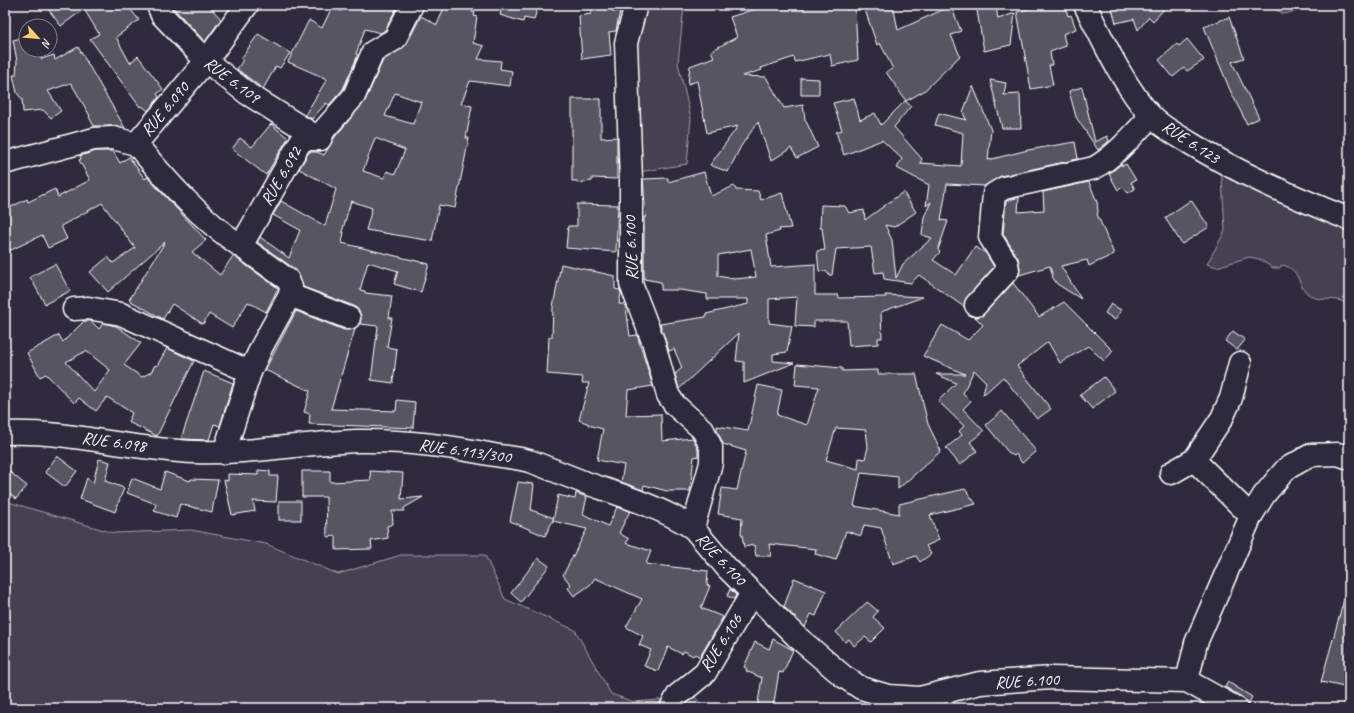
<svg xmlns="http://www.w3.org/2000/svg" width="1354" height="713" font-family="Caveat,sans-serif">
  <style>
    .green { fill: #464152; stroke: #a2a0a8 }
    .building { fill: #595564; stroke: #fff; fill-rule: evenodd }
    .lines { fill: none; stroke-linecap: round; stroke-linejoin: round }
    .minor-casing { stroke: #fff; stroke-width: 25 }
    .minor { stroke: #2f2a3d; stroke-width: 22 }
    .labels { text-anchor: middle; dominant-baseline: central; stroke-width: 3; stroke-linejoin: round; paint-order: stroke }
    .street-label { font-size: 17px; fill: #fff; stroke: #2f2a3d }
  </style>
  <rect width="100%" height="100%" fill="#2f2a3d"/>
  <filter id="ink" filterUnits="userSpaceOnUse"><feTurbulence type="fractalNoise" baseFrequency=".025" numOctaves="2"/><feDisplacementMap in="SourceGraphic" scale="8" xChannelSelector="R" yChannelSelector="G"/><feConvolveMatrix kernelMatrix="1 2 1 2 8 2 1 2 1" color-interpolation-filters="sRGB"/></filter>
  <g filter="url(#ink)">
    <g class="green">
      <path d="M641 5 684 6 678 63 691 118 687 164 633 173 630 40Z"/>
      <path d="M1267 5H1321L1284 14Z"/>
      <path d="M1221 162 1349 219V305C1346 304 1341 300 1337 300 1326 298 1317 302 1307 293 1297 283 1300 270 1283 265L1279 268H1273L1259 259 1249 257 1217 267 1207 264 1225 231Z"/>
      <path d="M5 501 114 533 191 530 266 544 338 574 401 555H485L505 599 575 630 611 694 634 702 695 697 704 708H5Z"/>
    </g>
    <g class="building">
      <path d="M45 5H127L139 20 116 37 130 63 138 56 163 89 157 94 159 97 148 111 142 106 140 107 90 39 99 34 84 9 61 26Z"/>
      <path d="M171 5H208L221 19 205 42Z"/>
      <path d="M341 5H398L385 30 381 33 365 29 356 54 358 55 343 89 329 105 326 103 312 119 305 115 327 79 288 62 309 20 322 28 332 7 341 11Z"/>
      <path d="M445 5H474L472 12H475L474 16 477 17 473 43 484 46 478 59 501 61 500 69 512 71 510 86 470 81 461 104 472 106 466 138H469L455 208 439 205 432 241 366 230 372 208 351 201 342 232H344L342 243 429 264 421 292 394 284 398 271 368 262 360 290 365 291V293L392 296 389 318H392L387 347 397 349 393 383 371 380 378 326 360 324 361 316 358 310 354 306 303 287 299 275 296 270 257 242 260 237 289 258 300 230 273 215 281 201 325 226 336 189 299 169 309 152H317L324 155 335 137 365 101 383 60 406 45 421 16 437 25ZM395 93 421 102 413 124 385 116ZM375 138 405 150 395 174 387 171 384 178 363 171Z"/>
      <path d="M502 5H538L534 20 524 18 523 22 500 15Z"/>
      <path d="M591 5H612L613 12 620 11 616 31 609 32 611 55 582 59 579 16 591 14Z"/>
      <path d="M753 5H845L846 10 855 8 858 60 832 66 830 54 795 62 794 57 761 68 762 70 742 76 766 77 784 108 803 105 805 119 818 147 797 158 791 148 771 161 758 122 741 146 728 172 710 165 738 126 707 133 697 81 688 84 690 66 714 57 711 51 737 37 730 17 755 9Z"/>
      <path d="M871 5H893L898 30 951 6 961 31 951 35 960 56 924 91 906 101 886 72 893 69 880 43 877 45 864 7Z"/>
      <path d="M976 5H996L998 19 1015 13 1011 45 984 51Z"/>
      <path d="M1027 5H1065L1068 16 1071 15 1076 29 1063 34 1066 46 1050 52 1052 65H1049L1053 85 1031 89 1017 12 1028 9Z"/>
      <path d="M1111 5H1134L1139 9 1141 8 1138 5H1168L1153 21 1149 17 1138 30 1134 19 1116 23Z"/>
      <path d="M1229 17 1244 58 1232 62 1259 118 1247 124 1230 90 1204 27Z"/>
      <path d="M258 34 290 53 280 68 276 66 263 89 237 69 243 60 241 59Z"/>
      <path d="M26 37V50H39L41 59 54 55 55 60 78 47 125 128 113 126H94L89 117 90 116 71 83 48 91 61 111 51 118 43 110 23 112 22 99 17 93 13 75H16L17 61 13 40Z"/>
      <path d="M1187 39 1204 60 1187 71 1184 68 1173 77 1159 60 1177 44 1179 46Z"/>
      <path d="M801 78 819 79V95H801Z"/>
      <path d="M990 80 1006 83 1004 95 1020 94 1021 128H1002Z"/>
      <path d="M973 86 991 130 988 160 1028 150 1075 142 1078 159 1001 176 985 186 947 184 941 220 948 221 938 250 940 252 933 260 956 275 975 247 986 253 994 267 967 297 964 307 919 275 911 283 884 279 883 272 875 273 871 247 836 249 832 275H829L828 272 819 271 817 251 825 250 822 228H820L821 205 845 206 849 213 864 210 865 220 903 192 916 212 894 227 885 225 892 240 896 278 903 264 932 238 922 235 924 217 931 202 926 206 929 185 897 168 902 159 882 140 844 155 836 132 842 130 833 103 854 98 860 120 875 113 881 125 905 101 911 106 894 127 922 159 920 163 961 166 963 133 935 125 939 113 966 120 963 112Z"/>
      <path d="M1082 87 1095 142 1107 136 1109 141 1098 150 1076 117 1069 91Z"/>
      <path d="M572 99H601V138L617 137V179L592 178V181L577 183V181H572Z"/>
      <path d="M271 124 288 138 266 175 232 149 240 138 252 147Z"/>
      <path d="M96 151H113L120 163 129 157 145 179 147 177 206 240 192 252 220 275 233 256 278 288 266 312 248 302 232 328 209 314 203 324 172 304 163 319 129 300 165 242 108 292 90 272 108 257 113 263 135 248 102 203 61 226 67 239 48 248 42 235 5 253V210L27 199 28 202 55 189 58 197 90 180 79 160 81 159 80 156Z"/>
      <path d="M1121 164 1122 166 1126 164 1136 180 1131 182 1135 189 1128 193 1123 187 1118 190 1109 174Z"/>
      <path d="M704 172 711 196 734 186 736 190 758 191 761 200 782 193 791 228 779 229 780 231 766 235 771 267 815 264V295H838L839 298 886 297 885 295 923 297 881 312 882 338H878V344L849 346 847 321H814V327L795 326 797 297 769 299V323L792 326 787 352 773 354V361L794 363 744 383V362L736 361 739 333 679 389 675 374 682 368 674 349 669 351 660 324 706 317V314L748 304V299H707V294L680 290H661V282L644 279V217H646L643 179 668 178V182ZM751 249 756 277 734 279 718 276V255Z"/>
      <path d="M1089 182 1097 202 1098 213 1097 214 1114 254 1089 266 1087 260 1061 266 1081 299 1057 284 1053 278 1050 266 1019 275 1020 268 1018 258 1003 234 1006 201 1019 197 1018 212 1044 210 1043 192Z"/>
      <path d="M1191 200 1209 227 1182 244 1165 218Z"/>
      <path d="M577 204 618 205 616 252 566 248 568 226H577Z"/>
      <path d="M55 264 70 291 45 304 30 277Z"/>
      <path d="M561 264 615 276V289L620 290 621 293 619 304H625L626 307 630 336 637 335 653 386 628 390 626 415 661 414 662 441 693 438 698 450V456L694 457 690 491H667L644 485 643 490 621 482 624 465 597 460 603 429 588 425 589 424 579 420 589 383H582L583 377 547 374 549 337H552L553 307Z"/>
      <path d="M1013 283 1039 317 1064 302 1113 351 1104 361 1088 346 1060 363 1048 342 1017 366 1051 409 1037 419 1003 377 983 395 986 382 974 370 963 393 971 401 963 409 984 431 970 442 977 451 960 465 946 448 962 435 959 431 964 426 938 401 956 383 936 374H965L923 356 942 325 968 340 983 325 975 317 985 313Z"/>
      <path d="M1111 304 1121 310 1115 320 1105 313Z"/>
      <path d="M296 311 344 330 355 329 331 409 396 411 397 400 415 402 413 428 309 424 310 414 304 412 310 391 265 370Z"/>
      <path d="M84 321H91L99 329 103 323 116 326 141 343 124 365 142 377 151 372 155 365 157 366 167 348 194 361 157 436 128 422 132 413 107 397 96 411 79 398 74 403 46 374 40 377 27 353 59 335 63 342ZM86 351 110 370 94 392 66 362Z"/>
      <path d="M1233 331 1245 340 1237 350 1225 341Z"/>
      <path d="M797 364 842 368V371L878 370V374H916L928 424 941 451 898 489V477L861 473 854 506 899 514V504L965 489 976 504 930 515 939 540 926 546 931 554 920 562 916 556 893 564 881 528 864 525 861 536 846 531 836 560 815 554 816 549 769 544 771 556H756L754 545 744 547 742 535H741L742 518 718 514 722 488 737 490 746 451 723 444 717 430V426L748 431 758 385 782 390 777 415 807 425 819 387 795 385ZM836 428 866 430 868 447 865 459 859 458 858 469 826 460Z"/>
      <path d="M204 371 233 383 220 426 214 424 209 440 181 439Z"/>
      <path d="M1104 377 1115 391 1092 409 1080 395Z"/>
      <path d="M1002 411 1036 451 1022 463 1016 454 1014 456 1008 452 986 425Z"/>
      <path d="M57 456 77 471 65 487 45 472Z"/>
      <path d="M99 459 110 462 105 481 124 488 115 512 80 499 87 478 93 483Z"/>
      <path d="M5 468 27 486 16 499 5 490Z"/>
      <path d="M258 470 270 471V476H278L276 502 253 501 255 511 232 515 224 480 228 481V474L258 475Z"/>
      <path d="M302 471H330V482L371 480 370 471 403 473 401 499 423 497 404 508V511H392L393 524 387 526 388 538 371 541 372 549 336 550V536L327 537 326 497H302Z"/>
      <path d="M165 472 190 481 191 479 218 480 212 512 180 504 176 518 154 511 156 504 127 493 132 478 160 489Z"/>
      <path d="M518 482 534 484 531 510 554 518 545 536 510 521Z"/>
      <path d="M576 493 587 497 583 514 608 526 617 507 630 511 619 533 629 539 626 543 651 551 646 564 708 571 707 585 710 586 701 608 723 617 700 657 695 654 693 656 684 651 682 654 668 647 658 671 644 666 651 650 639 645 643 636 626 627 642 599 595 578 590 585 574 596 568 588 571 585 563 575 587 529 553 521 558 495 575 499Z"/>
      <rect x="279" y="501" width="22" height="19"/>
      <path d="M538 558 549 566 521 602 511 593Z"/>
      <path d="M794 578 826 591 816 616 811 614 805 627 784 607Z"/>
      <path d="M730 589 736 595 734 599 727 596Z"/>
      <path d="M1345 596H1349V688L1321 682Z"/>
      <path d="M867 602 878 611 873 617 885 628 871 642 865 637 854 646 849 639 845 642 836 632Z"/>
      <path d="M773 639 793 650 783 673 779 672 773 708H757L762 678 746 671 747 669 744 667 755 642 769 649Z"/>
      <path d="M1228 682 1252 697 1248 705 1242 697 1225 687Z"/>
    </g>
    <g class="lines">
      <g class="minor-casing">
        <g id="minor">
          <path d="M158 5 162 15 206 61 248 94 320 139"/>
          <path d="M636 5 626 43 631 181V284L653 341 668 395 675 405 703 430 711 447V463L693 528 727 568 796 636 843 676 861 688 888 696 920 698 980 683 1051 678 1187 681 1236 708"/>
          <path d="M1085 5C1104 42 1122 83 1150 115 1160 126 1177 135 1190 143 1240 174 1294 197 1349 219"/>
          <path d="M136 144C167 181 200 219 241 246L302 139H320L324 130 354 96 373 52 395 39 412 5"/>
          <path d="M5 163 94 139 113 138 136 144 206 61 247 5"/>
          <path d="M290 295 349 318"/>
          <path d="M976 305 1008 270 1007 264 990 237 994 194 1004 188 1094 168C1117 155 1133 135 1151 116"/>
          <path d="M74 309 88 308 121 314 250 372"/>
          <path d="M5 433C69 430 131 450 195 452 249 454 303 443 357 441 403 440 450 446 494 455 506 457 518 458 529 461 550 468 571 478 592 485 627 497 662 508 693 528"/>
          <path d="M224 453 250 372 262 346 290 295 291 287 288 280 241 246"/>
          <path d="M1194 460 1251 516"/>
          <path d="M1171 473 1194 460 1222 418 1231 398 1240 363"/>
          <path d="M1187 681 1196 643 1251 516 1264 495 1286 469 1311 455 1338 454 1349 458"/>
          <path d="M671 708 678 695 705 673 752 593"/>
        </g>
      </g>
      <use href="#minor" class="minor"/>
    </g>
  </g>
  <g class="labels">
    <g class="street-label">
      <text transform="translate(232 80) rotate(37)">RUE 6.109</text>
      <text transform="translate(165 109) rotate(-50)">RUE 6.090</text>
      <text transform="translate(1191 142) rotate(33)">RUE 6.123</text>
      <text transform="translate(281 176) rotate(-60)">RUE 6.092</text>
      <text transform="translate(631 248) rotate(-92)">RUE 6.100</text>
      <text transform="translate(114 442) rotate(8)">RUE 6.098</text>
      <text transform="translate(465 451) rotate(8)">RUE 6.113/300</text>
      <text transform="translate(721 559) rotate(47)">RUE 6.100</text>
      <text transform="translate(721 643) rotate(-58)">RUE 6.106</text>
      <text transform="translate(1027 681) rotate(-3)">RUE 6.100</text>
    </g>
  </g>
  <rect width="1354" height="713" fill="none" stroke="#2f2a3d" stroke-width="20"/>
  <rect x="10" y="10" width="1334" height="693" fill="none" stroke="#fff" stroke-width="1.5" filter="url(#ink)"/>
  <g transform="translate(38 38) rotate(117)"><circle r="19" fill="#2f2a3d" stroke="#827f8b"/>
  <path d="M0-3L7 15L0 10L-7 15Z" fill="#ffd166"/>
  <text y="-6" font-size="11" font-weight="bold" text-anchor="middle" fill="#ffffff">N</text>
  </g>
</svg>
